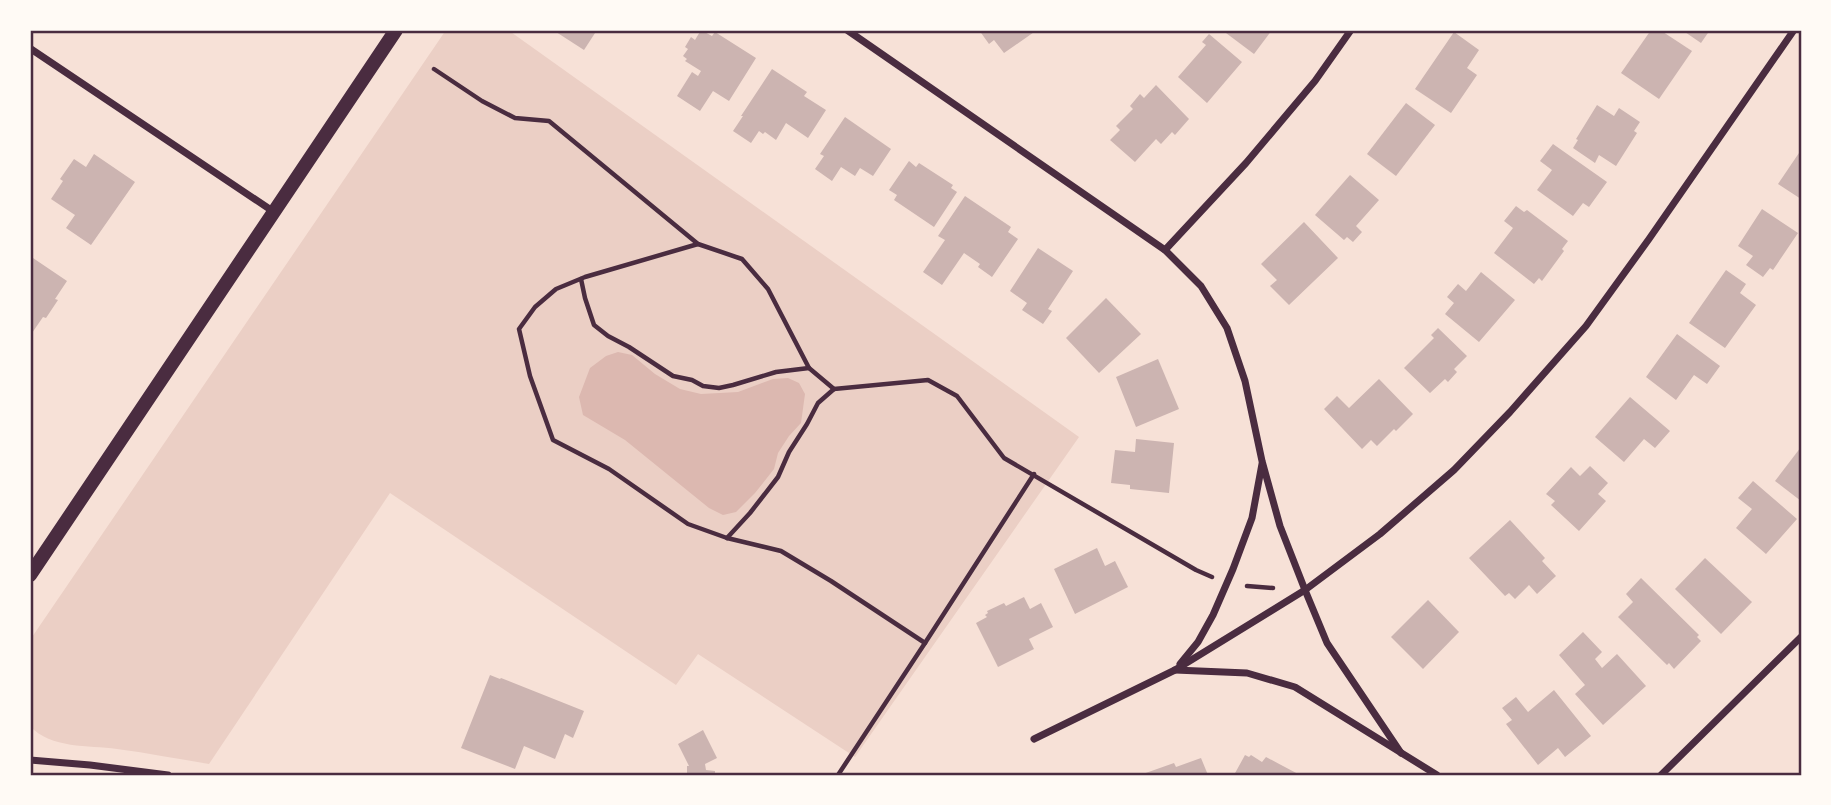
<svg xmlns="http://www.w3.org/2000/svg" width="1831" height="805" font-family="'Fira Sans',sans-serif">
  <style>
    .green { fill: #ebcfc5 }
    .water { fill: #dcb8b0 }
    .building { fill: #ccb4b1 }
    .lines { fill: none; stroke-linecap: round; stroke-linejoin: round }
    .path { stroke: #4a2c40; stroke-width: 4.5 }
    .minor { stroke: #4a2c40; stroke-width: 7 }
    .secondary { stroke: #4a2c40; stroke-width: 14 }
    .neatline { fill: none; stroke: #4a2c40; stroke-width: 2.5 }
  </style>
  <rect width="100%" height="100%" fill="#f7e1d7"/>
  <path class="green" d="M446 30H508L1079 437 855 757 698 654 676 685 390 493 209 764C178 759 148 753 117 749 88 745 51 749 30 726V640Z"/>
  <path class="water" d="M618 352 632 355 655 374 680 389 701 394 738 392 773 379 788 378 799 383 805 394 801 423 789 436 778 453 774 469 755 493 736 512 723 515 709 508 625 440 583 415 579 397 590 368 606 356Z"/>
  <g class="building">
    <path d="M553 30H597L584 50Z"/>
    <path d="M701 30 712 36 715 32 756 58 729 101 713 91 700 111 677 96 692 72 698 76 701 71 685 61 687 59 683 56 688 49 685 47 691 37 695 40Z"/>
    <path d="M979 30H1037L1004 53 994 40 989 44Z"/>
    <path d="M1222 30H1272L1254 54Z"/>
    <path d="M1651 30H1660L1692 51 1659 99 1621 73Z"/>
    <path d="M1682 30H1710L1701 43Z"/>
    <path d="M1454 32 1479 50 1467 68 1477 75 1451 113 1415 89Z"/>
    <path d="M1209 34 1242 62 1207 103 1178 77 1206 45 1202 42Z"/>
    <path d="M772 69 807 92 804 96 826 110 808 138 786 123 776 140 765 132 763 134 759 131 751 143 733 131 743 116H741Z"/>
    <path d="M1156 85 1189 119 1175 135 1172 132 1161 144 1156 139 1135 162 1110 140 1120 130 1116 126 1133 109 1130 106 1140 94 1144 98Z"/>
    <path d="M1406 103 1435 125 1396 176 1367 154Z"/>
    <path d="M1597 105 1614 116 1619 108 1640 122 1634 131 1637 133 1616 166 1599 155 1595 163 1573 148 1578 140 1576 139Z"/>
    <path d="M845 117 891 149 873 176 860 168 855 176 841 167 832 181 815 169 824 156 820 154Z"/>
    <path d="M1553 144 1607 182 1589 207 1583 203 1573 216 1537 190 1552 170 1540 161Z"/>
    <path d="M1801 150V199L1778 184Z"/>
    <path d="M94 154 135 182 91 245 66 228 75 215 51 199 63 181 60 179 74 159 86 167Z"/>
    <path d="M909 161 916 167 919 163 953 185 951 188 957 192 934 227 894 200 897 195 889 190Z"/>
    <path d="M1350 175 1379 200 1356 226 1362 232 1353 242 1347 237 1344 240 1315 215Z"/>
    <path d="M965 196 1011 227 1008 232 1018 239 992 277 978 267 980 264 964 253 942 285 923 272 945 240 938 236Z"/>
    <path d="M1516 206 1524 212 1527 210 1568 241 1562 249 1564 251 1542 281 1539 278 1534 284 1494 253 1513 228 1504 221Z"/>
    <path d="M1762 209 1798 233 1773 270 1770 268 1763 277 1746 265 1753 256 1738 246Z"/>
    <path d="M1304 222 1338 258 1289 305 1270 286 1277 280 1261 264Z"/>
    <path d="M1038 248 1073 271 1048 309 1052 311 1043 324 1022 310 1027 303 1010 291Z"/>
    <path d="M30 256 67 281 55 299 58 300 46 318 43 317 32 333 30 331Z"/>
    <path d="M1726 270 1746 284 1740 293 1756 305 1725 348 1689 323Z"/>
    <path d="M1481 272 1515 300 1479 342 1445 314 1454 303 1447 297 1458 284 1466 291Z"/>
    <path d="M1106 298 1141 334 1099 373 1066 338Z"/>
    <path d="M1438 328 1467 356 1454 369 1457 372 1448 382 1445 379 1430 393 1404 368 1434 338 1431 335Z"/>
    <path d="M1677 334 1720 366 1707 384 1694 375 1676 400 1646 377Z"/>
    <path d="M1158 359 1179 409 1136 427 1116 377Z"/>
    <path d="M1379 379 1413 414 1396 431 1394 429 1377 446 1371 440 1362 449 1324 409 1337 396 1349 408Z"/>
    <path d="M1630 397 1670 431 1655 448 1644 439 1624 462 1595 437Z"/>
    <path d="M1136 439 1174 443 1169 493 1130 489V485L1111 483 1115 450 1135 452Z"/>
    <path d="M1801 447V501L1775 481Z"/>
    <path d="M1590 466 1608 483 1598 494 1606 501 1579 531 1551 505 1555 501 1546 494 1571 467 1580 476Z"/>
    <path d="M1753 481 1797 519 1766 554 1736 528 1752 509 1738 498Z"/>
    <path d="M1510 520 1545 558 1542 561 1556 576 1537 594 1529 585 1515 599 1509 593 1505 596 1469 558Z"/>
    <path d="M1097 548 1105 566 1115 561 1128 587 1075 614 1054 569Z"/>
    <path d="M1705 558 1752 602 1721 634 1675 589Z"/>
    <path d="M1641 578 1699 635 1697 637 1701 641 1674 669 1669 663 1667 665 1618 617 1633 602 1626 594Z"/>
    <path d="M1024 597 1030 609 1041 603 1053 627 1029 639 1034 649 998 667 976 623 987 617 985 615 988 613 987 611 1004 603 1006 606Z"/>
    <path d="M1428 600 1459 632 1423 669 1391 637Z"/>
    <path d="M1583 632 1602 652 1595 659 1602 668 1617 654 1646 686 1603 725 1575 694 1585 685 1559 655Z"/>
    <path d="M490 675 500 679 501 678 584 711 573 738 565 734 555 759 524 746 515 769 461 748Z"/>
    <path d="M1554 690 1591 736 1565 757 1558 748 1538 765 1506 724 1512 720 1502 708 1516 697 1528 712Z"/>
    <path d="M703 730 717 758 705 764 706 770 715 771V775H687V766H689L678 744Z"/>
    <path d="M1245 755 1249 757 1251 755 1262 762 1266 757 1300 775H1234Z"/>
    <path d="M1201 758 1208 775H1140L1174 763 1176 767Z"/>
  </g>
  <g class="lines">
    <g class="path">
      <path d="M434 69 482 101 515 118 549 121 698 244 742 259 768 289 809 368 834 389"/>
      <path d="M698 244 585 277 556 289 535 307 519 329 530 376 553 440 609 469 688 524 727 538 781 551 831 581 925 643"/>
      <path d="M581 279 585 298 594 325 608 336 629 347 673 376 692 380 703 386 719 388 733 385 776 372 809 368"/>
      <path d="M727 538 750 513 778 477 789 452 807 424 818 403 834 389 928 380 957 396 1004 458 1196 570 1212 577"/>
      <path d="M1247 586 1273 588"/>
      <path d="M838 775 925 643 1034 474"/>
    </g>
    <g class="minor">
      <path d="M847 30 1165 250 1201 286 1227 328 1245 381 1262 461 1280 526 1305 590 1327 643 1401 753"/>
      <path d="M31 49 274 212"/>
      <path d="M1165 250 1246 163 1315 81 1351 30"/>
      <path d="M1180 664 1198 642 1213 615 1233 569 1252 518 1262 464"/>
      <path d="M1175 670 1247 673 1295 687 1437 775"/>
      <path d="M1034 739 1175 670 1305 590 1380 534 1454 470 1510 412 1586 326 1649 239 1794 30"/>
      <path d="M30 760 90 765 168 775"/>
      <path d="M1661 775 1801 637"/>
    </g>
    <path class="secondary" d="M30 575 396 30"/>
  </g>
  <rect width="1831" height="805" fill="none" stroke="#fffaf5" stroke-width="63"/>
  <rect x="32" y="32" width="1768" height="742" class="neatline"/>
</svg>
